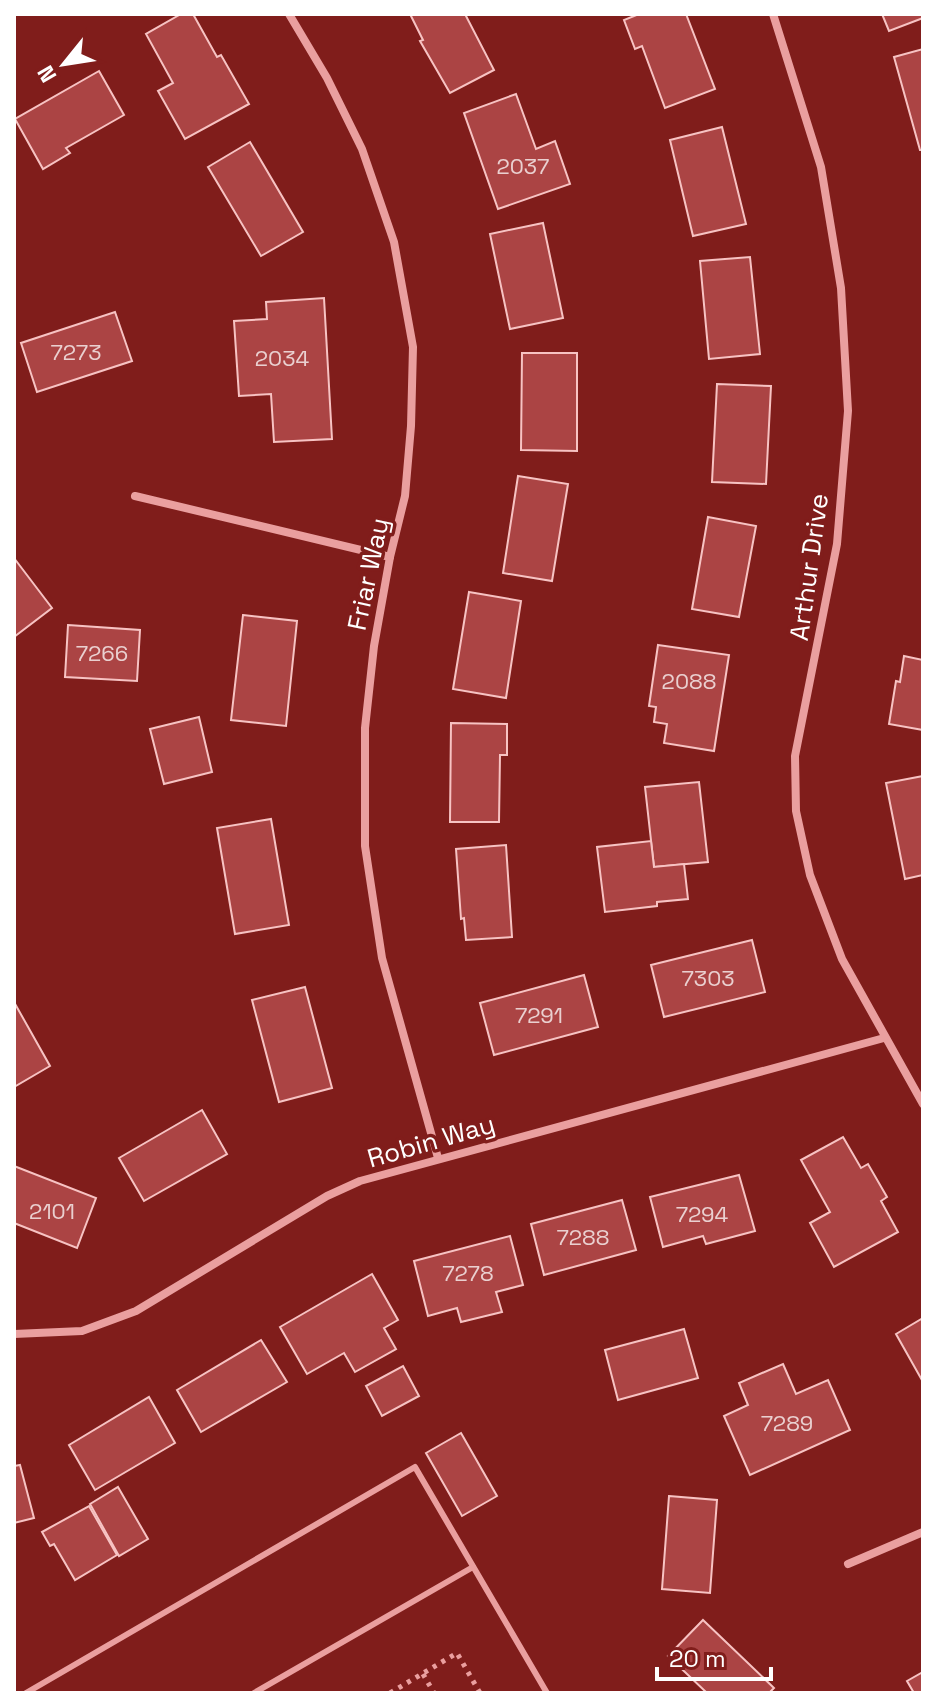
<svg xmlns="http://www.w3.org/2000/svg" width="937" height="1707" font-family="'Space Grotesk',sans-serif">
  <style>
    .building { fill: #ab4444; stroke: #f7c3c3; stroke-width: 2 }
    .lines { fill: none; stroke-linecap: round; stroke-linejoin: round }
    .path { stroke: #ea9f9f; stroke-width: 5; stroke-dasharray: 4 6; stroke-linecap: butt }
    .service { stroke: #ea9f9f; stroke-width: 6 }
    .minor { stroke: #ea9f9f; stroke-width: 8 }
    .labels { text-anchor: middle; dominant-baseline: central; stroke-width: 7; stroke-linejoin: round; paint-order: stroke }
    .number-label { font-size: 22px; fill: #ead0d0 }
    .street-label { font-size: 26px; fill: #fff; stroke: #801d1b }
  </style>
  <rect width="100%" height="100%" fill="#801d1b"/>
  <g class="building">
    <path d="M181 14H193L217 57 221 55 249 104 185 139 158 91 173 83 146 34Z"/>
    <path d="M410 14H465L494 70 450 93 420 41 423 40Z"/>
    <path d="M639 14H686L715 89 665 108 642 46 635 49 624 20Z"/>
    <path d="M882 14H923V18L889 31Z"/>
    <path d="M923 49V150H920L894 57Z"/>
    <path d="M99 71 124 115 66 148 70 153 43 169 15 119Z"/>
    <path d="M516 94 536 149 555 141 570 184 498 209 464 113Z"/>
    <path d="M722 127 746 224 693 236 670 140Z"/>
    <path d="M250 142 303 232 261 256 208 167Z"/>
    <path d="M543 223 563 318 510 329 490 234Z"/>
    <path d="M750 257 760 354 709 359 700 261Z"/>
    <path d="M324 298 332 439 274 442 271 394 239 396 234 321 267 319 266 302Z"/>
    <path d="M115 312 132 361 37 392 21 343Z"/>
    <path d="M522 353H577V451L521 450Z"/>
    <path d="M717 384 771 386 766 484 712 482Z"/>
    <path d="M518 476 568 484 552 581 503 573Z"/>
    <path d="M708 517 756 526 739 617 692 609Z"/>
    <path d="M14 558 52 608 14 637Z"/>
    <path d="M469 592 521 601 506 698 453 689Z"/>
    <path d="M243 615 297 621 286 726 231 720Z"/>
    <path d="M68 625 140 630 137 681 65 677Z"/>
    <path d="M658 645 729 655 714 751 664 743 667 724 654 722 656 707 649 706Z"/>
    <path d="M904 656 923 660V730L889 724 896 681 900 682Z"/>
    <path d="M199 717 212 772 164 784 150 729Z"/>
    <path d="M451 723 507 724V755H500L499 822H450Z"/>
    <path d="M923 776V875L905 879 886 783Z"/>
    <path d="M699 782 708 862 654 867 645 787Z"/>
    <path d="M271 819 289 925 235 934 217 828Z"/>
    <path d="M651 841 654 867 684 864 688 899 657 902V906L605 912 597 847Z"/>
    <path d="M506 845 512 937 466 940 464 918 461 919 456 849Z"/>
    <path d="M752 940 765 992 664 1017 651 965Z"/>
    <path d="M584 975 598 1027 494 1055 480 1003Z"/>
    <path d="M305 987 332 1088 279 1102 252 1000Z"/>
    <path d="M14 1002 50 1066 14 1087Z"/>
    <path d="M202 1110 227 1154 144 1201 119 1158Z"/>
    <path d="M843 1137 861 1168 868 1164 887 1197 881 1201 898 1232 834 1267 810 1223 830 1212 801 1160Z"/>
    <path d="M14 1166 96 1198 77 1248 14 1223Z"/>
    <path d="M739 1175 755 1231 706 1244 703 1236 663 1247 650 1197Z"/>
    <path d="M622 1200 636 1250 544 1275 531 1224Z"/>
    <path d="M510 1236 523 1285 496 1292 502 1312 461 1322 457 1308 428 1316 414 1261Z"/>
    <path d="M372 1274 398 1320 384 1328 396 1349 355 1372 344 1353 307 1374 280 1327Z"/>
    <path d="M923 1318V1382L896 1334Z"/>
    <path d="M684 1329 698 1378 618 1400 605 1350Z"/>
    <path d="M261 1340 287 1382 201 1432 177 1390Z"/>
    <path d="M783 1364 796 1394 828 1380 850 1430 750 1475 724 1416 748 1405 739 1383Z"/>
    <path d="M403 1366 419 1396 382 1416 366 1386Z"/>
    <path d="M149 1397 175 1443 95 1490 69 1445Z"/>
    <path d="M461 1433 497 1496 462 1516 426 1453Z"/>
    <path d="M20 1465 34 1518 14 1523V1466Z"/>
    <path d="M118 1487 148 1539 119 1556 90 1504Z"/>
    <path d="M669 1496 717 1500 710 1593 662 1589Z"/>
    <path d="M89 1506 117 1555 75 1580 54 1544 50 1546 42 1532Z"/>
    <path d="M703 1620 774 1688 769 1693H707L668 1656Z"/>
    <path d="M923 1672V1693H914L907 1681Z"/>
  </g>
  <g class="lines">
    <g class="path">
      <path d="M423 1674 434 1693"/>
      <path d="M390 1693 457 1653 480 1693"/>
    </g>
    <g class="service">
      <path d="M26 1693 415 1467 547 1693"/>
      <path d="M254 1693 473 1567"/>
    </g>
    <g class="minor">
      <path d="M289 14 327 78 362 149 394 242 413 347 411 426 405 496 390 557 374 646 365 728V846L382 958 438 1158"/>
      <path d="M773 14 821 167 841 288 848 411 837 544 795 756 796 811 810 875 842 959 923 1104"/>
      <path d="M135 496 390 557"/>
      <path d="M14 1334 82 1331 136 1311 327 1196 360 1181 884 1038"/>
      <path d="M848 1564 923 1532"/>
    </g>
  </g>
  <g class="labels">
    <g class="number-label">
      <text x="523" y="166">2037</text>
      <text x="76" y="352">7273</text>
      <text x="282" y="358">2034</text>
      <text x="102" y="653">7266</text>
      <text x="689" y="681">2088</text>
      <text x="708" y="978">7303</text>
      <text x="539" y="1015">7291</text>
      <text x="52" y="1211">2101</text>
      <text x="702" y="1214">7294</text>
      <text x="583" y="1237">7288</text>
      <text x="468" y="1273">7278</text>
      <text x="787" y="1423">7289</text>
    </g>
    <g class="street-label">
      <text transform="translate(809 567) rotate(-82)">Arthur Drive</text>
      <text transform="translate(368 574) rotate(-78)">Friar Way</text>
      <text transform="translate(431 1141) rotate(-16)">Robin Way</text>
    </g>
  </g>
  <rect width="937" height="1707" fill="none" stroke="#ffffff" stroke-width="32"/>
  <g transform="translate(64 64) rotate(240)" stroke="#801d1b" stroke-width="6" paint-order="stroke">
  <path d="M0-6L14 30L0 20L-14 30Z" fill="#ffffff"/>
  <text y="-12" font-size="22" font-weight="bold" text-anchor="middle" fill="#ffffff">N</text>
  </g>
  <path d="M657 1667v12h114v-12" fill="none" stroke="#ffffff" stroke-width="4"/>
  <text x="669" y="1667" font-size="24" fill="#ffffff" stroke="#801d1b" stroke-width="6" paint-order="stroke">20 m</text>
</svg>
